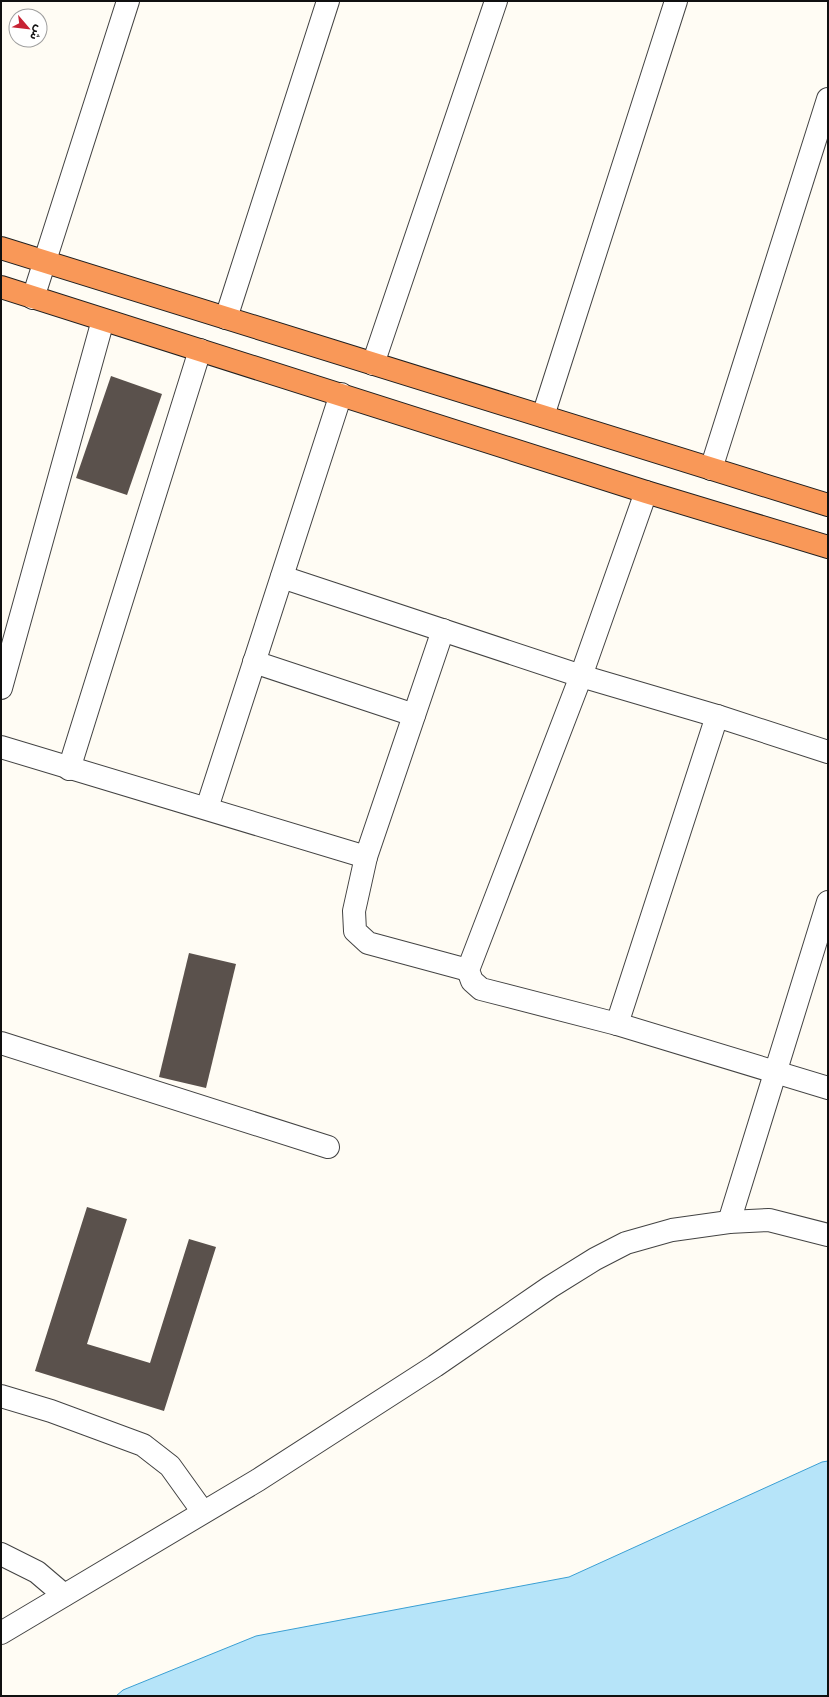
<svg xmlns="http://www.w3.org/2000/svg" width="829" height="1697" font-family="'IBM Plex Serif','Noto Sans Arabic',serif">
  <style>
    .water { fill: #b6e4f9; stroke: #3a9fd3 }
    .building { fill: #5a514c }
    .lines { fill: none; stroke-linecap: round; stroke-linejoin: round }
    .minor-casing { stroke: #434343; stroke-width: 24 }
    .highway-casing { stroke: #212121; stroke-width: 24 }
    .minor { stroke: #fff; stroke-width: 22 }
    .highway { stroke: #f99858; stroke-width: 22 }
  </style>
  <rect width="100%" height="100%" fill="#fffcf4"/>
  <path class="water" d="M828 1461V1696H116L123 1690 256 1636 569 1577 822 1462Z"/>
  <g class="building">
    <path d="M111 376 162 394 127 495 76 478Z"/>
    <path d="M189 953 236 964 206 1088 159 1077Z"/>
    <path d="M87 1207 127 1219 87 1344 150 1363 189 1239 216 1247 164 1411 35 1371Z"/>
  </g>
  <g class="lines">
    <g class="minor-casing">
      <g id="minor">
        <path d="M33 298 128 1"/>
        <path d="M226 318 328 1"/>
        <path d="M373 364 496 1"/>
        <path d="M543 416 676 1"/>
        <path d="M711 469 828 99"/>
        <path d="M646 492 581 676 468 970 472 981 481 989 617 1024 828 1088"/>
        <path d="M282 577 581 676 717 716 828 752"/>
        <path d="M443 630 366 857 354 911 355 931 368 943 468 970"/>
        <path d="M254 662 414 715"/>
        <path d="M1 688 103 320"/>
        <path d="M1 747 366 857"/>
        <path d="M69 769 200 350"/>
        <path d="M207 808 341 394"/>
        <path d="M617 1024 717 716"/>
        <path d="M1 1043 328 1147"/>
        <path d="M729 1222 828 902"/>
        <path d="M1 1396 51 1411 143 1445 170 1466 203 1512"/>
        <path d="M1 1554 37 1572 64 1595"/>
        <path d="M1 1633 258 1480 435 1366 550 1287 595 1259 626 1243 672 1230 729 1222 769 1220 828 1235"/>
      </g>
    </g>
    <g class="highway-casing">
      <g id="highway">
        <path d="M1 248 828 505"/>
        <path d="M1 287 646 492 828 547"/>
      </g>
    </g>
    <use href="#minor" class="minor"/>
    <use href="#highway" class="highway"/>
  </g>
  <rect width="829" height="1697" fill="none" stroke="#101010" stroke-width="4"/>
  <g transform="translate(28 28) rotate(118)"><circle r="19" fill="#ffffff" stroke="#9f9f9f"/>
  <path d="M0-3L7 15L0 10L-7 15Z" fill="#c72233"/>
  <text y="-6" font-size="11" font-weight="bold" text-anchor="middle" fill="#101010">ش</text>
  </g>
</svg>
